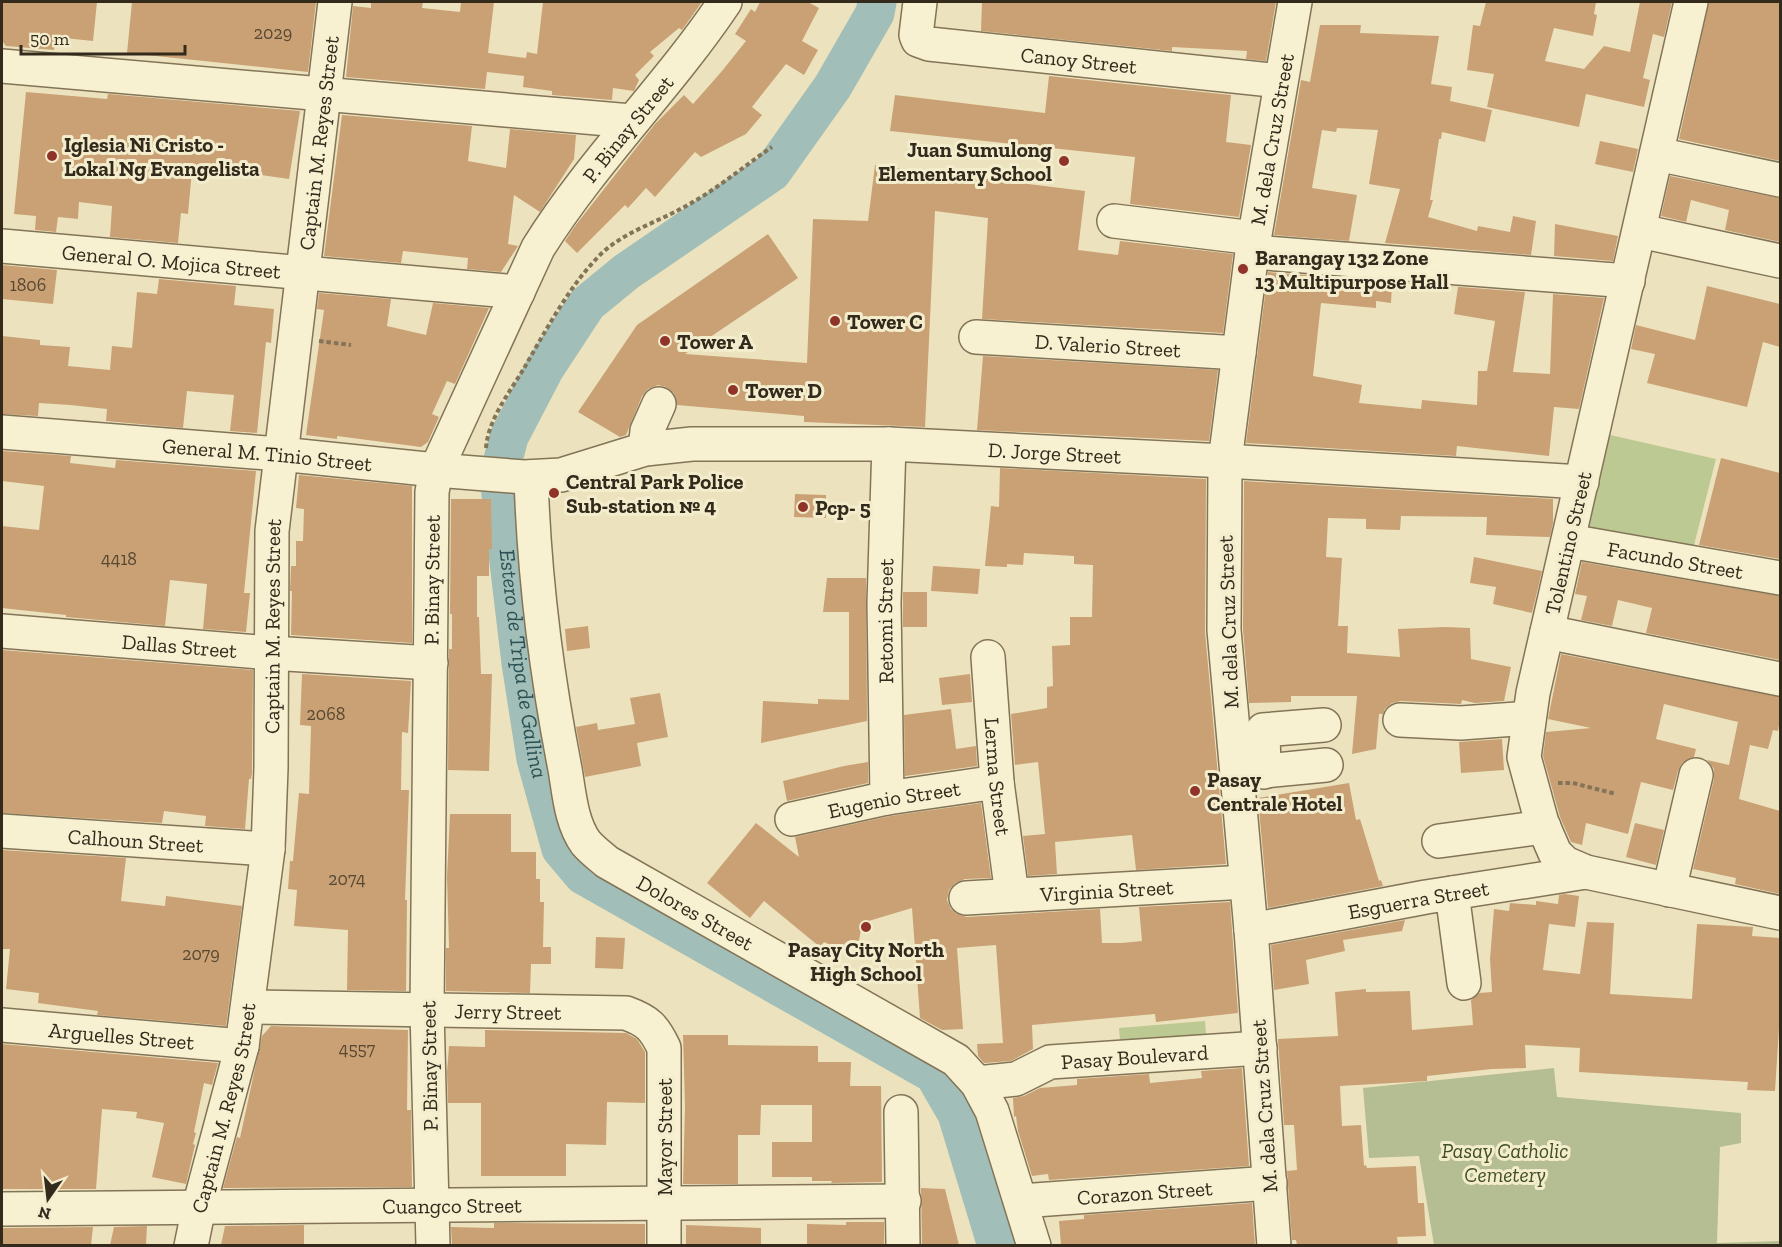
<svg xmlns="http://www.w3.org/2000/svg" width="1782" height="1247" font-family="'Zilla Slab',serif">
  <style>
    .green { fill: #bdc993 }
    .cemetery { fill: #b4be92 }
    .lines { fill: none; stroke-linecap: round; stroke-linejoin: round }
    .river { stroke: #a1beb8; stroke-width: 39 }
    .building { fill: #c9a175; fill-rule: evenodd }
    .minor-casing { stroke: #837457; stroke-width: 36 }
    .path { stroke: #837457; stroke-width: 4; stroke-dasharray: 4.5 3; stroke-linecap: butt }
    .minor { stroke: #f7f0d1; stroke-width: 33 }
    .poi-dot { fill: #90342a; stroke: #f4edcd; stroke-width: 2 }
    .labels { text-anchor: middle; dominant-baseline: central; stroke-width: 6; stroke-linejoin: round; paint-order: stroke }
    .number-label { font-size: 18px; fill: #584832 }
    .street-label { font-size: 21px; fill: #332a1c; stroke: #f4edcd }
    .poi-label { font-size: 21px; font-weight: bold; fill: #332a1c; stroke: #f4edcd; text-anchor: start }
    .park-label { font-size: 21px; font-style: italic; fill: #3f4f23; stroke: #f4edcd }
    .water-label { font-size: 22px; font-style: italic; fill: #2b5153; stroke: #f4edcd }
  </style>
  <rect width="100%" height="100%" fill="#ece3be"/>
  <g class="green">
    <path d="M1606 434 1716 459 1691 557 1581 533Z"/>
    <path d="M1205 1021 1208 1061 1122 1068 1119 1028Z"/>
  </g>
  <path class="cemetery" d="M1554 1068 1557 1097 1741 1113V1143L1720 1147 1717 1243 1780 1241V1245H1434L1419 1156 1369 1158 1363 1088Z"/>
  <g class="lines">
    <path class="river" id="s1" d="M877 2 875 13 833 86 772 172 626 272 587 304 545 368 509 437 499 475 502 504 521 663 536 759 561 849 583 875 934 1074 957 1114 997 1246"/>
  </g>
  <g class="building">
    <path d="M2 2H97L93 41 55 37 54 50 6 46 2 41Z"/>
    <path d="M132 2H316L308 72 127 53Z"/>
    <path d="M371 2H423L422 8 460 12 461 2H494L488 53 526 58 527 52 537 54 543 2H702L682 30 679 28 650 52 654 56 635 75 639 80 634 91 613 88 612 100 552 95V91L523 87 524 76 487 72 485 89 346 77 353 6 371 8Z"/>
    <path d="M760 2H808L819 8 802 41 818 50 804 75 786 64 752 107 762 115 746 134 701 157 695 152 655 197 646 188 628 208 625 205 577 253 565 241 575 226 655 124 684 95 693 104 722 71 746 41 735 34 751 9 755 12Z"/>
    <path d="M982 2H1276L1266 61 1246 59 1247 51 1172 47V51L981 31Z"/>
    <path d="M1486 2H1596L1594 14 1597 15 1593 36 1554 28 1545 61 1584 69 1604 46 1630 52 1640 2H1672L1664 37 1653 34 1643 78 1650 80 1644 107 1586 94 1579 127 1487 107 1494 74 1467 70 1473 25 1480 26Z"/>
    <path d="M1709 2H1780V161L1679 139Z"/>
    <path d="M1320 25H1361L1360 33 1439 36 1431 84 1452 87 1450 101 1492 110 1485 142 1442 132 1441 139H1439L1430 200H1433L1428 217 1477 231 1478 226 1510 232 1513 216 1536 221 1531 255 1385 243 1400 189 1369 184 1378 130 1337 128 1336 132 1322 130 1312 188 1357 195 1349 241 1274 235 1301 80 1310 82Z"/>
    <path d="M1049 76 1231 95 1226 142 1251 145 1239 217 1130 204 1135 157 890 131 895 95 1045 113Z"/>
    <path d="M26 92 107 99 108 94 300 111 289 179 241 172 240 177 192 170 188 214 181 213 178 243 110 237 112 206 79 202 78 219 58 217 56 232 35 230 36 216 14 214Z"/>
    <path d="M342 115 472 126 468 161 506 168 510 129 576 135 574 159 540 212 514 195 508 244 518 246 501 272 467 269 468 258 403 251 401 263 324 256Z"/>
    <path d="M1600 141 1638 149 1633 172 1595 164Z"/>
    <path d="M875 165 1085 191 1078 250 1118 255 1120 241 1233 254 1223 333 982 319 988 218 935 211 925 427 804 422V416L677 405 674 393 666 387 658 385 648 389 642 396 626 435 620 437 578 412 637 325 768 234 798 278 685 354 807 363 813 219 868 221Z"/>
    <path d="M1670 176 1780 198V242L1725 230 1729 210 1691 200 1686 222 1661 216Z"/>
    <path d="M1555 224 1618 236 1613 261 1554 256Z"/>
    <path d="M2 265 57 270 53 304 2 299Z"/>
    <path d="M1268 272 1525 292 1513 372 1550 374 1553 294 1604 298 1579 409 1554 407 1549 456 1457 446 1456 456 1246 443ZM1415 284 1458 287 1454 314 1495 321 1487 371H1478L1477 405 1422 400 1421 409 1359 403 1362 385 1313 376 1321 303 1376 308V301L1391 303 1392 285 1415 286Z"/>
    <path d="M159 279 236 286 234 305 274 309 271 343 266 342 257 433 230 431 234 395 197 392 187 391 183 428 106 421 107 409 70 405 39 403 38 416 2 414V336L40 340V345L70 347 68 366 110 370 112 346 132 348 137 292 157 294Z"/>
    <path d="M1707 286 1780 304V347L1763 342 1747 407 1647 383 1655 354 1631 349 1636 325 1695 340Z"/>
    <path d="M319 293 391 299 387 326 426 335 433 303 489 308 455 384 447 381 432 414 439 417 428 442 421 447 337 436V439L306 435 324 310 317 309Z"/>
    <path d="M983 356 1218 370 1209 441 977 430Z"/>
    <path d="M2 451 71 456 70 463 115 468 116 460 256 471 244 593H250L246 632 203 629 207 584 170 580 165 626 66 617V615L2 608V526L39 530 44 486 2 481Z"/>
    <path d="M1721 458 1780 473V559L1699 545Z"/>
    <path d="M1000 468 1206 479 1205 632 1226 864 1136 870 1132 835 1055 842 1057 874 1028 876 1023 836 1045 834 1038 762 1015 765 1011 714 1047 708V687L1053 686 1052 646 1070 645V617H1092L1093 565 1074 564V556L1024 553 1023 565 1007 564V567L985 566 991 506 999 507Z"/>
    <path d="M299 475 412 486V643L291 635 292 591H290L291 566H296V541H303L304 509 296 508Z"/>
    <path d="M1244 481 1553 499V523L1550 537 1486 535 1487 517 1401 516 1400 530 1366 529V519L1328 518 1326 557 1342 558 1338 626H1348L1347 653 1400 657 1398 629 1445 627 1470 628 1471 659 1511 667 1504 701 1475 703 1462 700 1461 704 1401 701 1392 703 1385 709 1383 714H1379L1376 749 1352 754 1357 696H1291V702L1249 703 1243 629Z"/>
    <path d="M795 494 826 495V518L794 517Z"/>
    <path d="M451 499H491L492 549H489V576H477V617H479L481 674H492L489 771 448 770 449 649H452V614H450Z"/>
    <path d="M1474 557 1542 571 1532 613 1493 604 1496 587 1470 583Z"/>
    <path d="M1582 562 1780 596V660L1646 633 1652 608 1618 600 1612 626 1581 620 1587 596 1575 594Z"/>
    <path d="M933 566 980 569 978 594 931 591Z"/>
    <path d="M827 578H866L867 721 761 743 763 701 818 704V699L849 700V612H823Z"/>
    <rect x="903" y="592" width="24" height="35"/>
    <path d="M588 626 590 648 567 651 565 629Z"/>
    <path d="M2 650 253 670 252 773 251 779H249L245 829 205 826 206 816 164 811 162 823 2 813Z"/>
    <path d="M1561 654 1780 697V719L1778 731 1773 730 1768 749 1750 745 1739 799 1780 811V894L1735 884 1736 878 1693 869 1714 779V769L1707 760 1729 765 1738 722 1664 704 1656 739 1696 749 1694 757 1682 763 1678 771 1673 790 1641 782 1628 834 1586 823 1582 845 1571 842 1560 817 1543 756 1546 732 1591 728 1548 719Z"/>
    <path d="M302 674 411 681 408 733 402 732 401 790H409L405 900H407L406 991 347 990 348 930 294 926 297 890 288 889 290 861H293L299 793 309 794 311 726 300 725Z"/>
    <path d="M970 674 972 702 942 705 939 678Z"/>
    <path d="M660 693 668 737 637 743 641 766 585 777 576 727 597 723 598 730 635 724 630 698Z"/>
    <path d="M951 709 956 749 976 746 977 766 905 776 904 715Z"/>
    <path d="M1502 739 1504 770 1461 773 1459 742Z"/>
    <path d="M868 762V783L787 801 783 781 844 766Z"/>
    <path d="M1349 783 1356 820 1360 819 1379 881 1381 880 1383 886 1268 908 1258 798Z"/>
    <path d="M981 803 991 878 965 879 955 883 949 890 947 900 951 909 957 914 967 917 1100 909 1102 943H1122L1142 941 1139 907 1230 902 1238 1013 1156 1022 1155 1014 1032 1025 1033 1049 1011 1061 984 1063 978 1056 977 1044 1003 1043 996 945 957 948 963 1029 942 1030 920 1018 912 908 862 923 859 941 855 946 848 950H841L824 942 820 947 764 901 750 918 707 883 756 823 799 857 795 837 890 816Z"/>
    <path d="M450 814H511V852H536V879H540V902H544L543 947H551V964H531L530 993 446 991V948H449L447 877Z"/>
    <path d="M1635 823 1664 830 1656 865 1626 857Z"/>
    <path d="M2 850 126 858 121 901 165 906 166 896 242 906 226 1026 97 1015 98 1011 38 1003 39 993 6 989 10 949H2Z"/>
    <path d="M1565 894 1579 896 1575 927 1549 924 1543 970 1580 974 1587 922 1614 923 1610 994 1692 999 1697 924 1753 927 1752 936 1780 938V1013L1775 1091 1747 1090 1748 1082 1579 1072 1580 1048 1525 1045 1526 1068 1492 1069 1427 1076V1081L1340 1086 1342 1126 1361 1125 1364 1166 1366 1165 1367 1168 1416 1166 1418 1203H1424L1426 1236 1397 1237 1398 1245H1297L1296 1240H1292L1287 1171 1297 1170 1294 1125H1284L1278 1039 1338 1036 1335 992 1366 989V992L1410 991 1412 1030 1473 1025 1471 1000 1479 993 1492 992 1490 959 1494 909 1509 911 1510 903 1536 905V901L1558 904 1559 895Z"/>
    <path d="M1405 920 1402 931 1343 940 1345 951 1306 960 1309 984 1274 990 1271 945Z"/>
    <path d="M596 937 625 938 623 969 595 968Z"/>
    <path d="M271 1026 408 1030 407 1110H411L412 1187 223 1188 237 1137 240 1138 262 1036Z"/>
    <path d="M485 1030 626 1033 637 1039 645 1052V1103L607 1102 606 1145 566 1144V1176H481V1103H448L447 1072 449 1046 485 1047Z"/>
    <path d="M683 1035H728V1045L818 1046V1062H851L850 1086H881L882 1182 831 1183 832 1181H812V1177H772V1142H812V1105H761L760 1135H738V1184H683L685 1106Z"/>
    <path d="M2 1044 218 1063 212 1085 204 1083 194 1132 196 1133 193 1144 195 1145 186 1184 152 1177 164 1123 136 1118 137 1112 102 1109 96 1189H2Z"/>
    <path d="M1242 1068 1249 1166 1049 1180 1048 1174 1032 1176 1018 1131 1016 1116 1014 1117 1013 1098 1024 1096 1040 1088 1077 1085V1079L1149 1074 1150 1083 1202 1078 1201 1071Z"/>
    <path d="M921 1188 945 1189 959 1245H922Z"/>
    <path d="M1252 1203 1255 1245H1061L1059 1221 1084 1219V1215Z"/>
    <path d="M846 1222H884V1245H807V1224L846 1225Z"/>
    <path d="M494 1223 645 1224V1245H452L451 1227 494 1228Z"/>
    <path d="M304 1225V1245H221L225 1226Z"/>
    <path d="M686 1225 761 1228V1245H686Z"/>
    <path d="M147 1226 146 1245H110L114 1227Z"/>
    <path d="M93 1227 91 1245H2V1228Z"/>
  </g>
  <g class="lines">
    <g class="minor-casing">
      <g id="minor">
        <path id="s2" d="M920 2 916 35 918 40 929 44 1280 81"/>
        <path d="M1691 2 1533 693 1524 757 1542 823 1555 853 1565 863 1586 872 1780 913"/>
        <path d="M2 66 631 121"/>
        <path d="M1657 154 1780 180"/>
        <path d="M1114 221 1254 238"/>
        <path d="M1640 231 1780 261"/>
        <path id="s3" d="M2 246 518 292"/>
        <path d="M1252 252 1628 281"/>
        <path id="s4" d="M976 337 1239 353"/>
        <path id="s5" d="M2 432 280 454 436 470 524 477 561 475 645 449 692 444H889L1225 461 1582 482"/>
        <path d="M645 449 647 431 659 404"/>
        <path id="s6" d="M531 477C534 575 546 672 565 769 569 792 571 823 586 843 592 850 600 856 607 862L956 1060 977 1083 992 1111 1034 1246"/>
        <path id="s7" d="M1569 541 1780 578"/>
        <path id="s8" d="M2 631 271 653 431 663"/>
        <path d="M1547 632 1780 679"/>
        <path id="s9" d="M988 657 997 782 1012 895"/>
        <path d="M1400 720 1461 723 1529 718"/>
        <path d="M1264 772 1263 730 1324 725"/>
        <path d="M1244 773 1326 765"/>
        <path id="s10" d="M887 798 884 603 889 444"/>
        <path id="s11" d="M792 819 887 798 997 782"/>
        <path id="s12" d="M2 831 268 849"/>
        <path d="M1439 841 1544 827"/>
        <path d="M1669 890 1696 775"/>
        <path d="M1452 893 1464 983"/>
        <path id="s13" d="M966 898 1246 882"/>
        <path id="s14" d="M1251 930 1426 897 1586 872"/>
        <path id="s15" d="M248 1007 626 1013C648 1021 654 1027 664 1048V1246"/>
        <path id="s16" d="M2 1025 242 1046"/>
        <path id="s17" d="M977 1083 1016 1079 1050 1062 1260 1048"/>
        <path d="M901 1112 903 1246"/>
        <path id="s18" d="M1021 1201 1270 1183"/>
        <path id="s19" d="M2 1209 904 1201"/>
        <path id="s20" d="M191 1246 199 1207 242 1046 268 849 271 768 272 531 335 2"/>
        <path id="s21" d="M433 1246 427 1010 432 492 436 470 538 248C593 160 668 87 725 2"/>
        <path id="s22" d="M1274 1246 1251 930 1224 630 1225 461 1252 252 1295 2"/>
      </g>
    </g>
    <g class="path">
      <path d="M319 341 351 345"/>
      <path d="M486 448C488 420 509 393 523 370 545 332 570 284 602 253 626 231 658 222 686 206 716 190 744 166 772 147"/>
      <path d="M1558 783H1573L1616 794"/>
    </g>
    <use href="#minor" class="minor"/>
  </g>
  <g class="poi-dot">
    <circle cx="52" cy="156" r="6"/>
    <circle cx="1064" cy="161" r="6"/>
    <circle cx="1243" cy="269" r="6"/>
    <circle cx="835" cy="321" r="6"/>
    <circle cx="665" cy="341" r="6"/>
    <circle cx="733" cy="390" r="6"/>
    <circle cx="554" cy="493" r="6"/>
    <circle cx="803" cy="507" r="6"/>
    <circle cx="1195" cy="791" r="6"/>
    <circle cx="866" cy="927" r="6"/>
  </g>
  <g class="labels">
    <g class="number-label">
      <text x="273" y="33">2029</text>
      <text x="28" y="285">1806</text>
      <text x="119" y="559">4418</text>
      <text x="326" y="714">2068</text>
      <text x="347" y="879">2074</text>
      <text x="201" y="954">2079</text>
      <text x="357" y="1049">4557</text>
    </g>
    <g class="street-label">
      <text stroke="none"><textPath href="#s2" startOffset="201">Canoy Street</textPath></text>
      <text stroke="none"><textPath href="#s21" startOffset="1170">P. Binay Street</textPath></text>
      <text stroke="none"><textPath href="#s22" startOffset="1112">M. dela Cruz Street</textPath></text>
      <text stroke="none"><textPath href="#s20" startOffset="1114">Captain M. Reyes Street</textPath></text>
      <text stroke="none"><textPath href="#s3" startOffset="170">General O. Mojica Street</textPath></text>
      <text stroke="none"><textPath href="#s4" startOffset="132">D. Valerio Street</textPath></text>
      <text stroke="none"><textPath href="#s5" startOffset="1059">D. Jorge Street</textPath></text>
      <text stroke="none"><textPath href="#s5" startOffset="266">General M. Tinio Street</textPath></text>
      <text transform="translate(1568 543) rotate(-77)">Tolentino Street</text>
      <text stroke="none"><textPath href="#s7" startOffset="108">Facundo Street</textPath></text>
      <text stroke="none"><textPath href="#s21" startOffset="666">P. Binay Street</textPath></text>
      <text stroke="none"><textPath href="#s10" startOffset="177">Retomi Street</textPath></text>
      <text transform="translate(1228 622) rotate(-92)">M. dela Cruz Street</text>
      <text stroke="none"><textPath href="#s20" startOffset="628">Captain M. Reyes Street</textPath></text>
      <text stroke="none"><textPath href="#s8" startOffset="178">Dallas Street</textPath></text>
      <text stroke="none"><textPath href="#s9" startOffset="120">Lerma Street</textPath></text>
      <text stroke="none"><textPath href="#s11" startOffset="104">Eugenio Street</textPath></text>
      <text stroke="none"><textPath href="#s12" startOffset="134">Calhoun Street</textPath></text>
      <text stroke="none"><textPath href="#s13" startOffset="141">Virginia Street</textPath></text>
      <text stroke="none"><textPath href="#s14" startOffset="170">Esguerra Street</textPath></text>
      <text stroke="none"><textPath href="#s6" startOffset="502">Dolores Street</textPath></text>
      <text stroke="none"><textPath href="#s15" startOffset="260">Jerry Street</textPath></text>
      <text stroke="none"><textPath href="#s16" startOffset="120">Arguelles Street</textPath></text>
      <text stroke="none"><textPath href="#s17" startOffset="162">Pasay Boulevard</textPath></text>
      <text transform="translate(429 1066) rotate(-91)">P. Binay Street</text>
      <text transform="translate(1264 1106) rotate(-94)">M. dela Cruz Street</text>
      <text stroke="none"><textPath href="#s20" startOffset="142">Captain M. Reyes Street</textPath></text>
      <text transform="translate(664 1137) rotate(-90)">Mayor Street</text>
      <text stroke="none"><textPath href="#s18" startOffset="124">Corazon Street</textPath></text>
      <text stroke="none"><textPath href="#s19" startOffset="450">Cuangco Street</textPath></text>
    </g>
    <g class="poi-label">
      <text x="64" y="144">Iglesia Ni Cristo -<tspan x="64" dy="24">Lokal Ng Evangelista</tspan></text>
      <text x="1052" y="149" text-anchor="end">Juan Sumulong<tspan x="1052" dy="24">Elementary School</tspan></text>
      <text x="1255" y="257">Barangay 132 Zone<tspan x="1255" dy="24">13 Multipurpose Hall</tspan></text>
      <text x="847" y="321">Tower C</text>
      <text x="677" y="341">Tower A</text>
      <text x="745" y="390">Tower D</text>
      <text x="566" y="481">Central Park Police<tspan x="566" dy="24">Sub-station № 4</tspan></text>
      <text x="815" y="507">Pcp- 5</text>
      <text x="1207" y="779">Pasay<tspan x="1207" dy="24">Centrale Hotel</tspan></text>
      <text x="866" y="949" text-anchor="middle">Pasay City North<tspan x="866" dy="24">High School</tspan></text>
    </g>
    <g class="park-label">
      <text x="1505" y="1150">Pasay Catholic<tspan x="1505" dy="24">Cemetery</tspan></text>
    </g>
    <g class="water-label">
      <text stroke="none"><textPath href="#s1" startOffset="812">Estero de Tripa de Gallina</textPath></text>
    </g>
  </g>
  <rect width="1782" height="1247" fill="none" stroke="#332a1c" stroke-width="6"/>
  <g transform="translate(48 1199) rotate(194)" stroke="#f4edcd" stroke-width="4.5" paint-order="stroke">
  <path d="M0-4.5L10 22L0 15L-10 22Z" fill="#332a1c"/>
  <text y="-9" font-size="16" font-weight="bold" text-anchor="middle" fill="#332a1c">N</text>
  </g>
  <path d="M21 45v9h164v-9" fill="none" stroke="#332a1c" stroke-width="3"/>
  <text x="30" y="45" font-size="18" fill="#332a1c" stroke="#f4edcd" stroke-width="4.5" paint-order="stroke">50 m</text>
</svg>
